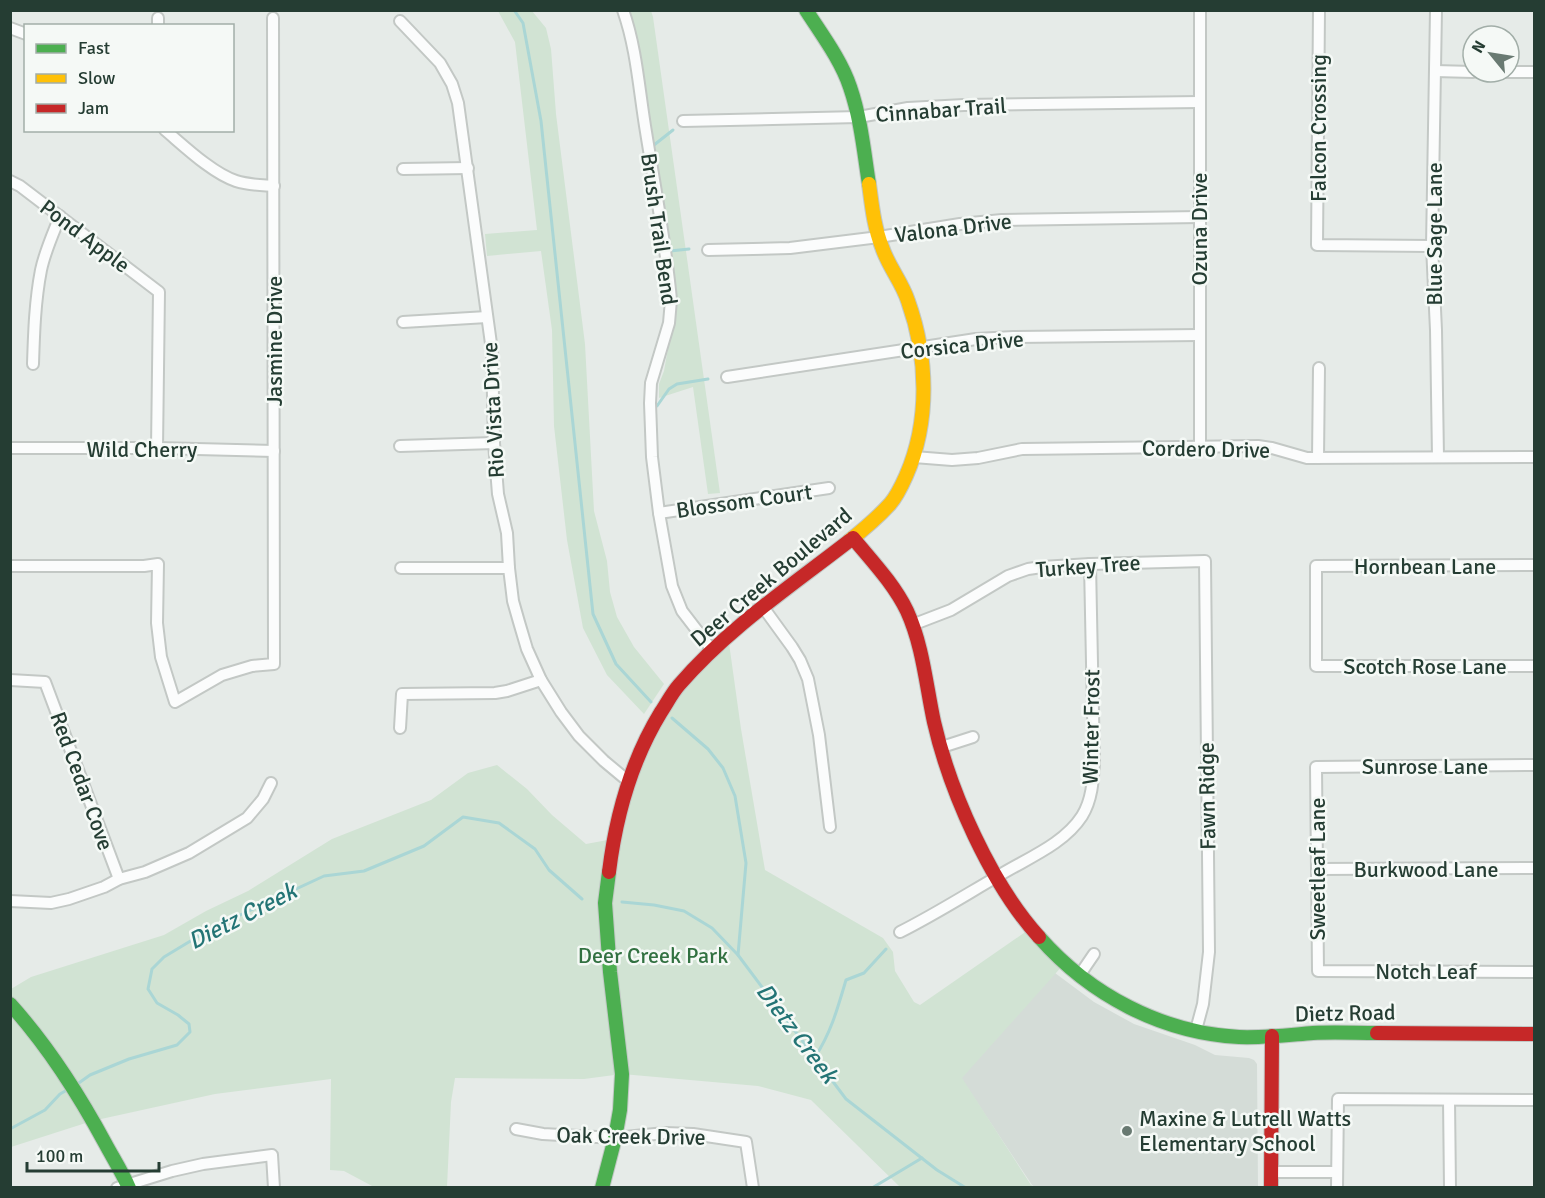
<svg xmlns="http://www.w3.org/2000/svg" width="1545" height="1198" font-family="Signika,sans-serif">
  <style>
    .built { fill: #d4dcd7 }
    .green { fill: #d1e3d3 }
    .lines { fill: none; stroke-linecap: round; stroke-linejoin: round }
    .stream { stroke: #aad6d5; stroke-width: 3 }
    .street-casing { stroke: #c3c8c5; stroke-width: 14 }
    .fast-casing { stroke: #c2c8c5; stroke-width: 16 }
    .slow-casing { stroke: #c2c8c5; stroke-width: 16 }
    .jam-casing { stroke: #c2c8c5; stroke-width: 16 }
    .street { stroke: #fbfcfc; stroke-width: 10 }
    .fast { stroke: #4caf50; stroke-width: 14 }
    .slow { stroke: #ffc107; stroke-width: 14 }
    .jam { stroke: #c62828; stroke-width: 14 }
    .poi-dot { fill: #697a72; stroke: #f5f9f6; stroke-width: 2 }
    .labels { text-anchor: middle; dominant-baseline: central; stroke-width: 5; stroke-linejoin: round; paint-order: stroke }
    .street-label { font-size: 22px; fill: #253d33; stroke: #f5f9f6 }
    .park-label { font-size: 22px; fill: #327141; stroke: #f5f9f6 }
    .poi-label { font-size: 22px; fill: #253d33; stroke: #f5f9f6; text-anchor: start }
    .water-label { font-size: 24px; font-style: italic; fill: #237475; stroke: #f5f9f6 }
  </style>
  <rect width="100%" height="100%" fill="#e6ebe8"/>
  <path class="built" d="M1055 973 1094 1002 1134 1024 1195 1045 1215 1055 1249 1058 1254 1060 1257 1064 1258 1187H1035L1032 1185 961 1078Z"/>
  <g class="green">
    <path d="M498 11H532L546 28 551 49 556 114 585 344 594 511 607 561 610 592 617 617 634 647 664 684 644 714 607 675 583 628 567 540 554 426 552 330 541 251 487 256 485 234 537 230 515 42Z"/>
    <path d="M628 11H651L653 17 720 493 708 494 693 387 659 398V384L664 371 676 303 633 22Z"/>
    <path d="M728 636 741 729 765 870 883 938 893 952 895 971 914 1002 920 1005 1031 928 1064 964 962 1078 1031 1185 1035 1187H900L811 1100 758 1086 622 1074 584 1079 455 1078 451 1102 447 1187H374L344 1171 330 1170 331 1079 215 1094 92 1121 11 1147V989L31 977 164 935 206 911 248 891 332 839 431 800 468 773 497 765 527 789 552 815 586 844 613 839 656 721Z"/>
  </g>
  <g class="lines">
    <g class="stream">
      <path d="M514 10 523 23 541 121 593 614 616 664 651 702"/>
      <path d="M654 145 673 130"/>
      <path d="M670 251 689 249"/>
      <path d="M657 406 669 389 677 384 708 379"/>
      <path d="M672 718 708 749 723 768 735 796 746 863 738 955"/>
      <path d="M622 902 654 905 684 911 712 928 738 955 846 1099 937 1170 966 1188"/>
      <path d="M815 1057C831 1033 838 1007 846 980L864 973 886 949"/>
      <path d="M76 1085 90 1075 129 1059 177 1045 190 1032 189 1024 178 1015 157 1003 148 989 152 969 164 957 212 928 324 876 364 871 424 846 463 817 499 823 535 849 549 870 582 899"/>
      <path d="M10 1129 45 1110 60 1094 67 1090"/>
      <path d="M872 1188 922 1158"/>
    </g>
    <g class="street-casing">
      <g id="street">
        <path d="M623 10C637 50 639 91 646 132 655 188 666 244 671 300L669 323 651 383 650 403 652 457 659 513 672 586 682 611 712 650"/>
        <path d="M1319 10 1317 245 1432 246"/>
        <path d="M1436 10 1432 246 1436 330 1438 457"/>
        <path d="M400 21 440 63 452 84 458 103 492 351 494 443 498 494 507 533 509 568 513 601 519 622 527 649 541 680 561 712 579 736 604 761 628 781"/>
        <path d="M158 26V18"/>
        <path d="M10 28 26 34"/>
        <path d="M1435 71 1473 72"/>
        <path d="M1503 72H1534"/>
        <path d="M683 121 859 117 908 108 964 105 1200 102"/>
        <path d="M165 130C184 146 212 173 236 181 248 185 261 185 274 186"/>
        <path d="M403 169 468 168"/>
        <path d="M10 181 20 186 159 292 157 448"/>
        <path d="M708 250 790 248 879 237 960 224 1002 220 1200 217"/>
        <path d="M403 322 487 317"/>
        <path d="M33 364C34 332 35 301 41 270 45 251 53 234 60 216"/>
        <path d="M727 377 976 339 1013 337 1199 335"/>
        <path d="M400 446 494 443"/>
        <path d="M1200 447V10"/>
        <path d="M10 448H157L274 451"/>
        <path d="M914 457 952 460 978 458 1022 449 1258 446 1272 448 1307 458 1534 457"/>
        <path d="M1318 458 1319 368"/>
        <path d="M659 513 829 488"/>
        <path d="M1534 565 1316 566V666H1534"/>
        <path d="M10 566H144L158 564 157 623 161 657 175 702 222 675 252 666 274 664 273 18"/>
        <path d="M401 568H509"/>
        <path d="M763 607 792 647 800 660 808 679 819 735 830 827"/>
        <path d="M912 625 951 610 1008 576 1028 569 1042 567 1090 564 1205 561 1209 952 1203 1004 1196 1030"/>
        <path d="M10 680 45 682 119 879"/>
        <path d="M400 728 402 694 495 693 507 691 541 680"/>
        <path d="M942 747 973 737"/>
        <path d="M1534 765 1316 767 1318 971 1534 972"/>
        <path d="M1317 869 1534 868"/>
        <path d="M10 901 51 903 69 899 104 887 119 879 145 872 189 853 247 818 263 799 271 783"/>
        <path d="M900 932C934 915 967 894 1000 875 1028 858 1064 844 1082 816 1092 800 1093 781 1094 762L1090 564"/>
        <path d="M1079 976 1094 954"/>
        <path d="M1449 1100 1450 1188"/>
        <path d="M516 1129 543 1134 615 1138 665 1133 693 1134 746 1142 753 1188"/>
        <path d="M1271 1172H1337"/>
        <path d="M117 1188 172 1171 203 1164 272 1155 274 1188"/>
        <path d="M1337 1188 1338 1099 1534 1100"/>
      </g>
    </g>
    <g class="fast-casing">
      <g id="fast">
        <path d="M806 10C822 35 841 60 850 87 861 119 864 152 869 184"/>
        <path d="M1039 937C1090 995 1162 1033 1239 1037 1264 1038 1288 1035 1313 1033 1334 1032 1356 1033 1377 1033"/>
        <path d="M10 1004C48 1046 78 1093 105 1143 113 1158 122 1172 129 1188"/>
        <path d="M602 1188 615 1138 620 1110 622 1074 610 972 605 903 609 872"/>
      </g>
    </g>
    <g class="slow-casing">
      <path id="slow" d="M849 541C863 530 878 517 890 504 897 496 902 485 906 476 930 421 928 357 908 301 902 282 888 266 882 247 874 227 872 206 869 184"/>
    </g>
    <g class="jam-casing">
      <g id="jam">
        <path d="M853 538C872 561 894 584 907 611 923 646 926 685 934 722 950 792 991 884 1039 937"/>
        <path d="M609 872C616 815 631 761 661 712 667 703 672 693 679 685 727 629 791 586 849 541"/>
        <path d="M1377 1033 1534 1034"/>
        <path d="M1271 1188 1272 1036"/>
      </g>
    </g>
    <use href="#street" class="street"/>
    <use href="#fast" class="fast"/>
    <use href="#slow" class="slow"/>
    <use href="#jam" class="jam"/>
  </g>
  <circle class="poi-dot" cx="1127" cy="1131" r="6"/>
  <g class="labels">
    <g class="street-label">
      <text transform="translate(941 110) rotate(-4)">Cinnabar Trail</text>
      <text transform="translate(1318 128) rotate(-90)">Falcon Crossing</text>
      <text transform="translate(953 228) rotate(-7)">Valona Drive</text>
      <text transform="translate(659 229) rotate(82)">Brush Trail Bend</text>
      <text transform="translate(1199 229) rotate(-90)">Ozuna Drive</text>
      <text transform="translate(1434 234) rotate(-90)">Blue Sage Lane</text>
      <text transform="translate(85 236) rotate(37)">Pond Apple</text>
      <text transform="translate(274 341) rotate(-90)">Jasmine Drive</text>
      <text transform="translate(962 345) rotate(-6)">Corsica Drive</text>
      <text transform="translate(493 410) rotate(-93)">Rio Vista Drive</text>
      <text x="142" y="449">Wild Cherry</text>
      <text transform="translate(1206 449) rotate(1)">Cordero Drive</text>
      <text transform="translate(744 501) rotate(-8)">Blossom Court</text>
      <text transform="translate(1088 566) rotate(-4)">Turkey Tree</text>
      <text x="1425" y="566">Hornbean Lane</text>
      <text transform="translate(771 577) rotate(-40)">Deer Creek Boulevard</text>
      <text x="1425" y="666">Scotch Rose Lane</text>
      <text transform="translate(1091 727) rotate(-89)">Winter Frost</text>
      <text x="1425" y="766">Sunrose Lane</text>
      <text transform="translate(82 781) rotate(70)">Red Cedar Cove</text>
      <text transform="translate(1207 796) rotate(-91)">Fawn Ridge</text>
      <text transform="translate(1317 869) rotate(-90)">Sweetleaf Lane</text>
      <text x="1426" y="869">Burkwood Lane</text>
      <text x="1426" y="971">Notch Leaf</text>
      <text transform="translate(1345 1013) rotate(-1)">Dietz Road</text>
      <text transform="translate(631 1136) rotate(1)">Oak Creek Drive</text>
    </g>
    <g class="park-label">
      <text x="653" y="955">Deer Creek Park</text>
    </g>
    <g class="poi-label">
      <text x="1139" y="1118">Maxine &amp; Lutrell Watts<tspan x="1139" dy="25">Elementary School</tspan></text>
    </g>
    <g class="water-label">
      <text transform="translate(242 916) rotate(-27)">Dietz Creek</text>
      <text transform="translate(797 1033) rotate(53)">Dietz Creek</text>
    </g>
  </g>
  <rect width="1545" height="1198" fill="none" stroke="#253d33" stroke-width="24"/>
  <rect x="24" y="24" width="210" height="108" fill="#f5f9f6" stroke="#a2aea8" stroke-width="1.5"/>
  <rect x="36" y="44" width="30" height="9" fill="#4caf50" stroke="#a2aea8" stroke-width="1.5"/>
  <text x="78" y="54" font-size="18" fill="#253d33">Fast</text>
  <rect x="36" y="74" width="30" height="9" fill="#ffc107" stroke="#a2aea8" stroke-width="1.5"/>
  <text x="78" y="84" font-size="18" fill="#253d33">Slow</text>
  <rect x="36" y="104" width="30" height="9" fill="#c62828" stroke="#a2aea8" stroke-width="1.5"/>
  <text x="78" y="114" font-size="18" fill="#253d33">Jam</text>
  <g transform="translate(1491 54) rotate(300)"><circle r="28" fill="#f5f9f6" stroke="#a2aea8" stroke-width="1.5"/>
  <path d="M0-4.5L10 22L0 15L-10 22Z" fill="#697a72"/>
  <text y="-9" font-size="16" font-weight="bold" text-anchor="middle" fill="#253d33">N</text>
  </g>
  <path d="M27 1162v9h132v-9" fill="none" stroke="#253d33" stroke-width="3"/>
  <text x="36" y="1162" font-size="18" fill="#253d33" stroke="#f5f9f6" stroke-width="4.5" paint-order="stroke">100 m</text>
</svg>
